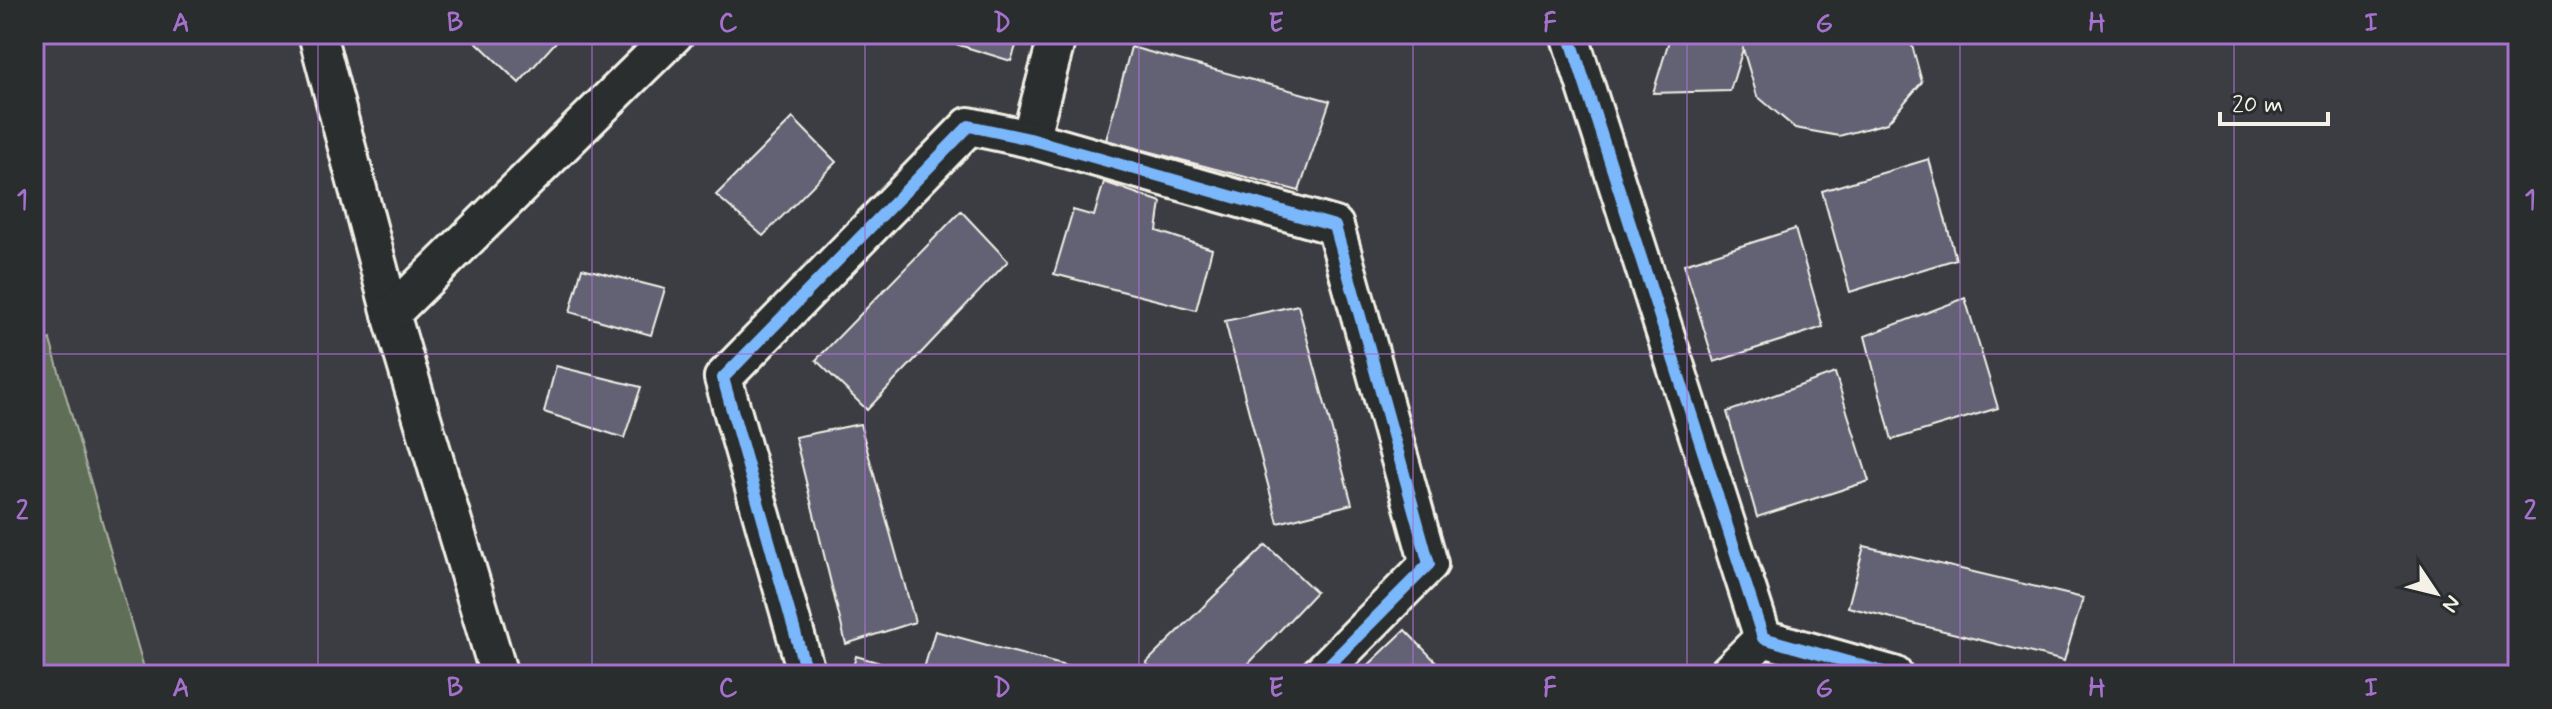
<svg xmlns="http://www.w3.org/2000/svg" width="2552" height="709" font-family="Mynerve,sans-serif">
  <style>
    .green { fill: #5f6e57; stroke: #aab0a0; stroke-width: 2 }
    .building { fill: #646274; stroke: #f4f1e8; stroke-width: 2 }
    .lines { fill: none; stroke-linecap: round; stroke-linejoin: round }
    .minor-casing { stroke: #f4f1e8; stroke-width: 42 }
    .minor { stroke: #2a2d2e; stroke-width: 36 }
    .cycleway-casing { stroke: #2a2d2e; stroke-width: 17 }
    .cycleway { stroke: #7ab7fb; stroke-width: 12 }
    .grid { fill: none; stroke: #a571cd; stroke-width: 2; stroke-opacity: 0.55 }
    .neatline { fill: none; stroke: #a571cd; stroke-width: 3 }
    .grid-label { font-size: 26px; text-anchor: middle; font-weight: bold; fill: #a571cd }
  </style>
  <rect width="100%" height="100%" fill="#3b3d43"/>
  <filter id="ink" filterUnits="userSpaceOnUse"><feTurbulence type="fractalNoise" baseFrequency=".0125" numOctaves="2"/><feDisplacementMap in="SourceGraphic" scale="16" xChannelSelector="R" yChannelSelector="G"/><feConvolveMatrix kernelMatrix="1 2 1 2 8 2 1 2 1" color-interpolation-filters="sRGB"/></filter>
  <g filter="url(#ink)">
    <path class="green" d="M50 339V340L146 675H34V344Z"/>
    <g class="building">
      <path d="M468 34H563L519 83Z"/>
      <path d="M934 34H1020L1011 61 933 37Z"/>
      <path d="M1310 34H1345L1342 42Z"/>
      <path d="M1671 34H1909L1922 82 1887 123 1839 136 1795 128 1757 96 1743 49 1730 91 1653 93Z"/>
      <path d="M1131 47 1330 101 1299 191 1106 140Z"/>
      <path d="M793 118 836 162 763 236 716 195Z"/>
      <path d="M1929 159 1956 259 1850 292 1822 191Z"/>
      <path d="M1104 182 1161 202 1157 231 1212 249 1196 310 1054 274 1073 210 1094 216Z"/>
      <path d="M961 211 1008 261 867 410 816 360Z"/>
      <path d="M1795 229 1823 327 1714 362 1684 264Z"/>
      <path d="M582 268 665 289 651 335 570 312Z"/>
      <path d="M1965 298 1998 408 1892 440 1865 336Z"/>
      <path d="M1298 305 1352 504 1278 523 1225 321Z"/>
      <path d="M556 366 641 387 624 438 544 412Z"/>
      <path d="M1835 373 1869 481 1757 517 1727 412Z"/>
      <path d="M860 424 915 622 846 644 795 437Z"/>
      <path d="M1266 545 1316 592 1238 675H1158L1146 663Z"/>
      <path d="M1864 546 2083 598 2064 661 1848 607Z"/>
      <path d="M1405 630 1449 675H1358Z"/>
      <path d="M935 631 1099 675H851L856 656 922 675Z"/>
    </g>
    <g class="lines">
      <g class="minor-casing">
        <g id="minor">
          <path d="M317 34 391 314 499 675"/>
          <path d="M1569 34 1763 638 1894 675"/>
          <path d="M1030 139 1058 34"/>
          <path d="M391 314 675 34"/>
          <path d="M807 675 723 378 969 126 1030 139 1335 226 1429 564 1319 675"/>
          <path d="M1726 675 1763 638"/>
        </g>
      </g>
      <use href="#minor" class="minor"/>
      <g class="cycleway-casing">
        <g id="cycleway">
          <path d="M1569 34 1763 638 1894 675"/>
          <path d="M807 675 723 378 969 126 1030 139 1335 226 1429 564 1319 675"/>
        </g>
      </g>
      <use href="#cycleway" class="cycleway"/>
    </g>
  </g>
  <path class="grid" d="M318 34V675M592 34V675M865 34V675M1139 34V675M1413 34V675M1687 34V675M1960 34V675M2234 34V675M34 354H2518"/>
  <rect width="2552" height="709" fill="none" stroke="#2a2d2e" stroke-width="88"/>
  <g transform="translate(2436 593) rotate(125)" stroke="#2a2d2e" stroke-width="6" paint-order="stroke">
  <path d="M0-6L14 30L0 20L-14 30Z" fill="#f4f1e8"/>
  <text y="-12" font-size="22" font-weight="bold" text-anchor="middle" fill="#f4f1e8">N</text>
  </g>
  <path d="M2220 112v12h108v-12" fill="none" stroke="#f4f1e8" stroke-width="4"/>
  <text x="2232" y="112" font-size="24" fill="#f4f1e8" stroke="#2a2d2e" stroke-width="6" paint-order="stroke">20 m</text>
  <rect x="44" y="44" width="2464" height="621" class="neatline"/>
  <g class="grid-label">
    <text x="181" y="31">A</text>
    <text x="455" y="31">B</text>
    <text x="728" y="31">C</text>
    <text x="1002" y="31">D</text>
    <text x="1276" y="31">E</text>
    <text x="1550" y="31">F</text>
    <text x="1824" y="31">G</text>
    <text x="2097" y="31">H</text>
    <text x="2371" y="31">I</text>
    <text x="22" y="208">1</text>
    <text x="2530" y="208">1</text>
    <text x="22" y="519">2</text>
    <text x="2530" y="519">2</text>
    <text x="181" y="696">A</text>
    <text x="455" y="696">B</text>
    <text x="728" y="696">C</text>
    <text x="1002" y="696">D</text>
    <text x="1276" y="696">E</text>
    <text x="1550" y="696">F</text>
    <text x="1824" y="696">G</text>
    <text x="2097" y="696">H</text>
    <text x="2371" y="696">I</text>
  </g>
</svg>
